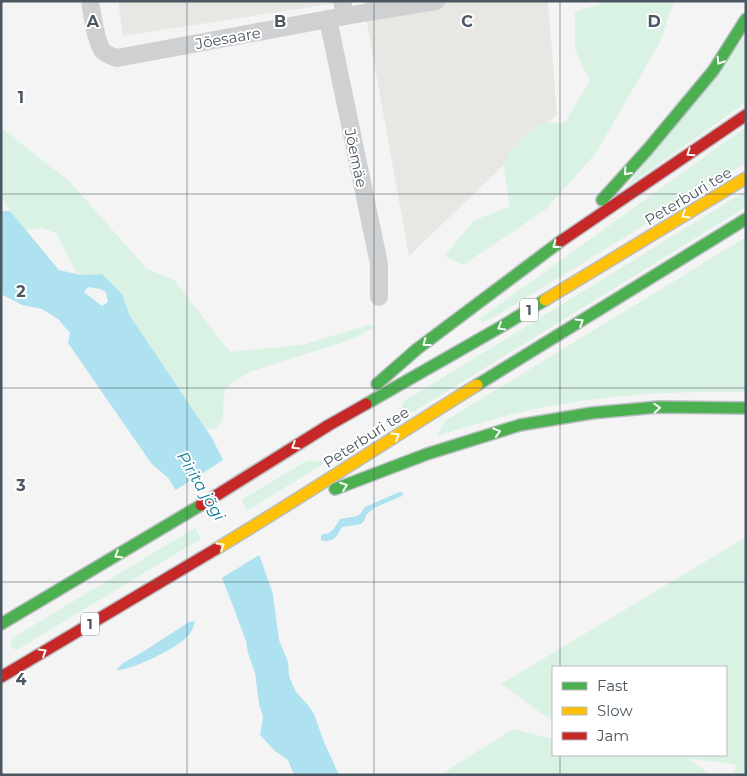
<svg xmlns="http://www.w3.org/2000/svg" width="747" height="776" font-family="Montserrat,sans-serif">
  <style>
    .commercial { fill: #e8e7e3 }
    .green { fill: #d9f2e3 }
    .water { fill: #aee2f0; fill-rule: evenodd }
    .pier { fill: #f4f4f4 }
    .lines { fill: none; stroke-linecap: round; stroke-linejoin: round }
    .fast-casing { stroke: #b9bec3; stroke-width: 14 }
    .slow-casing { stroke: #b9bec3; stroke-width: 14 }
    .jam-casing { stroke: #b9bec3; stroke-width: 14 }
    .street { stroke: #ced0d2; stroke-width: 18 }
    .fast { stroke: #4caf50; stroke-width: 11 }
    .slow { stroke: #ffc107; stroke-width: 11 }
    .jam { stroke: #c62828; stroke-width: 11 }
    .oneway { stroke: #f6fbf6 }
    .grid { fill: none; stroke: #4a5661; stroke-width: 1; stroke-opacity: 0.55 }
    .labels { text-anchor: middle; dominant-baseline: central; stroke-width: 4; stroke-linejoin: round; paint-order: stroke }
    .shield { fill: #fff; stroke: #808990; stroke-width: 1 }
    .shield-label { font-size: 14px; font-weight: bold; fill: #4a5661 }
    .street-label { font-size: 15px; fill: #4a5661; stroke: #fff }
    .water-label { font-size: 16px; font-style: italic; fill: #0c7c9b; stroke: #fff }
    .grid-label { font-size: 16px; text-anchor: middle; font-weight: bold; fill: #4a5661; stroke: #fff; stroke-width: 4; stroke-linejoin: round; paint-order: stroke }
  </style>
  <rect width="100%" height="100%" fill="#f4f4f4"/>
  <g class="commercial">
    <path d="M118 1H350L123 36Z"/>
    <path d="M363 1H548L557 114 409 256Z"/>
  </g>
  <g class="green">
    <path d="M609 1H674L660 42 596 153 546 209 527 222 463 265 445 256 474 220 510 207 504 170 507 154 537 124 565 122 590 81 575 50V12Z"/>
    <path d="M746 36 745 103 626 187Z"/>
    <path d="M746 127V163L501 313 483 322 479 319Z"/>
    <path d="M1 128 69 181 147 269 174 280 230 352 302 345 368 325 375 327 353 339 249 372 225 388 222 421 216 428 207 430 130 316 122 294 102 274 81 275 75 270 56 233 42 228 25 230 10 211 1 197Z"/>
    <path d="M746 191V207L415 411 405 413 401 409 403 402Z"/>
    <path d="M746 237V392C682 391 618 394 555 405 515 412 476 424 437 436L445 421Z"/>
    <path d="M308 460 327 462 17 650 12 648 10 642 14 637Z"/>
    <path d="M746 537V775H733L736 764 689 759 711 775H440L513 729 553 739V755H726V667H553V722L501 684Z"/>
  </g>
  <g class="water">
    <path d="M1 211H10L59 270 81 275 102 274 122 294 130 316 212 438 222 458 241 503 273 594 279 640 288 662 289 676 296 692 308 705 314 714 324 742 339 775H294L288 760 275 751 260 735 263 717 259 704 255 673 248 653 246 641 233 606 218 568 197 526 169 479 151 463 68 343 70 333 58 319 42 309 22 305 1 294ZM88 287 100 289 106 292 108 302 102 306 84 292Z"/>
    <path d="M400 492 403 493 402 496 374 508 366 515 364 521 361 524 342 527C337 536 333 544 321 540V536L323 534C333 534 335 526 340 519L357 516 360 514 365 507 397 493Z"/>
    <path d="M195 621C194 625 192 631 189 635 179 647 133 670 117 670V669L123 663 141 653 189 622Z"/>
  </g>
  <path class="pier" d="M225 459 243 502 261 554 220 579 195 527 174 491Z"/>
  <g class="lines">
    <g class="fast-casing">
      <g id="fast">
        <path d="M602 200 648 149 713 71 746 19"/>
        <path d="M377 384 417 349 561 241"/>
        <path d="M477 385 746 219"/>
        <path d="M366 404 504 325 545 300"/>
        <path d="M335 489 427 454 520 425 592 413 658 407 746 408"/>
        <path d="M1 624 201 505"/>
      </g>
    </g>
    <g class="slow-casing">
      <g id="slow">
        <path d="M545 300 746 178"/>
        <path d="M216 549C304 496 390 439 477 385"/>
      </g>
    </g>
    <g class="jam-casing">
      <g id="jam">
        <path d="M561 241 746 115"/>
        <path d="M201 505 329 425 366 404"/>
        <path d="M1 677 216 549"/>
      </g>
    </g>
    <g class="street">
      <path d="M90 1C92 13 96 43 103 51 107 55 112 56 117 58L345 16 436 1"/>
      <path d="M342 1 345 16"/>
      <path d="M328 19 379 264V297"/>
    </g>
    <use href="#fast" class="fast"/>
    <use href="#slow" class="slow"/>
    <use href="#jam" class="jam"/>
  </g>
  <defs><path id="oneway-chevron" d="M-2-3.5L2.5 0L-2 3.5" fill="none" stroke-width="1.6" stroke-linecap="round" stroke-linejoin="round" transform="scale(1.25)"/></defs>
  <g class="oneway">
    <use href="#oneway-chevron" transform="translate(720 61) rotate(122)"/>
    <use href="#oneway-chevron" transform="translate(690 153) rotate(146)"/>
    <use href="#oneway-chevron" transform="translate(627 172) rotate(132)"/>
    <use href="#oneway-chevron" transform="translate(685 215) rotate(149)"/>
    <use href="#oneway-chevron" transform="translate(556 245) rotate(143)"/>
    <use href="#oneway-chevron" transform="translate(580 322) rotate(-32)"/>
    <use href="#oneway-chevron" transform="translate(501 327) rotate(150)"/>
    <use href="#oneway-chevron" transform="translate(426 343) rotate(143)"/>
    <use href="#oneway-chevron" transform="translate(657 408) rotate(-3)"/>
    <use href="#oneway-chevron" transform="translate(497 432) rotate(-17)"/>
    <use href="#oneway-chevron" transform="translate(396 436) rotate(-32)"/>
    <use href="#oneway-chevron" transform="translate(295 446) rotate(148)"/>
    <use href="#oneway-chevron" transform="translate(344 486) rotate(-21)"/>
    <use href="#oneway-chevron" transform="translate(221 546) rotate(-31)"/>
    <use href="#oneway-chevron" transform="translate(118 555) rotate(149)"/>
    <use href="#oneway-chevron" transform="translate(43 652) rotate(-31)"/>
  </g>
  <path class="grid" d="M187 1V775M374 1V775M560 1V667M1 194H746M1 388H746M1 582H746M560 755V775"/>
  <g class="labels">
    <g class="shield">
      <rect x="520" y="298.5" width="18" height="23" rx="4"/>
      <rect x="81" y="612.5" width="18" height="23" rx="4"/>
    </g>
    <g class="shield-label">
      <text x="529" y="310">1</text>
      <text x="90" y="624">1</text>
    </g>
    <g class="street-label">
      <text transform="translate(228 38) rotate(-10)">Jõesaare</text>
      <text transform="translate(356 158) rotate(78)">Jõemäe</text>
      <text transform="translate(688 196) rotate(-31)">Peterburi tee</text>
      <text transform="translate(366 437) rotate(-33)">Peterburi tee</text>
    </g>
    <g class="water-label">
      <text transform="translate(201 486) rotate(59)">Pirita jõgi</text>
    </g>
  </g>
  <g class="grid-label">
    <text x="93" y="27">A</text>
    <text x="280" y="27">B</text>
    <text x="467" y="27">C</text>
    <text x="654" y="27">D</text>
    <text x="21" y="103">1</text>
    <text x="21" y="297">2</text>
    <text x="21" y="491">3</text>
    <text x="21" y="685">4</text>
  </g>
  <rect width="747" height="776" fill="none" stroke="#4a5661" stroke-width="5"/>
  <rect x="552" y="666" width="175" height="90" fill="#ffffff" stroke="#b7bbc0"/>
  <rect x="562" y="682" width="25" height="8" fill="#4caf50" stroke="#b7bbc0"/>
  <text x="597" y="691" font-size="15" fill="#4a5661">Fast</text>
  <rect x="562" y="707" width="25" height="8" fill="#ffc107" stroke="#b7bbc0"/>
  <text x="597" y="716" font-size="15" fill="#4a5661">Slow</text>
  <rect x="562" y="732" width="25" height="8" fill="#c62828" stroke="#b7bbc0"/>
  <text x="597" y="741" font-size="15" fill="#4a5661">Jam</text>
</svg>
